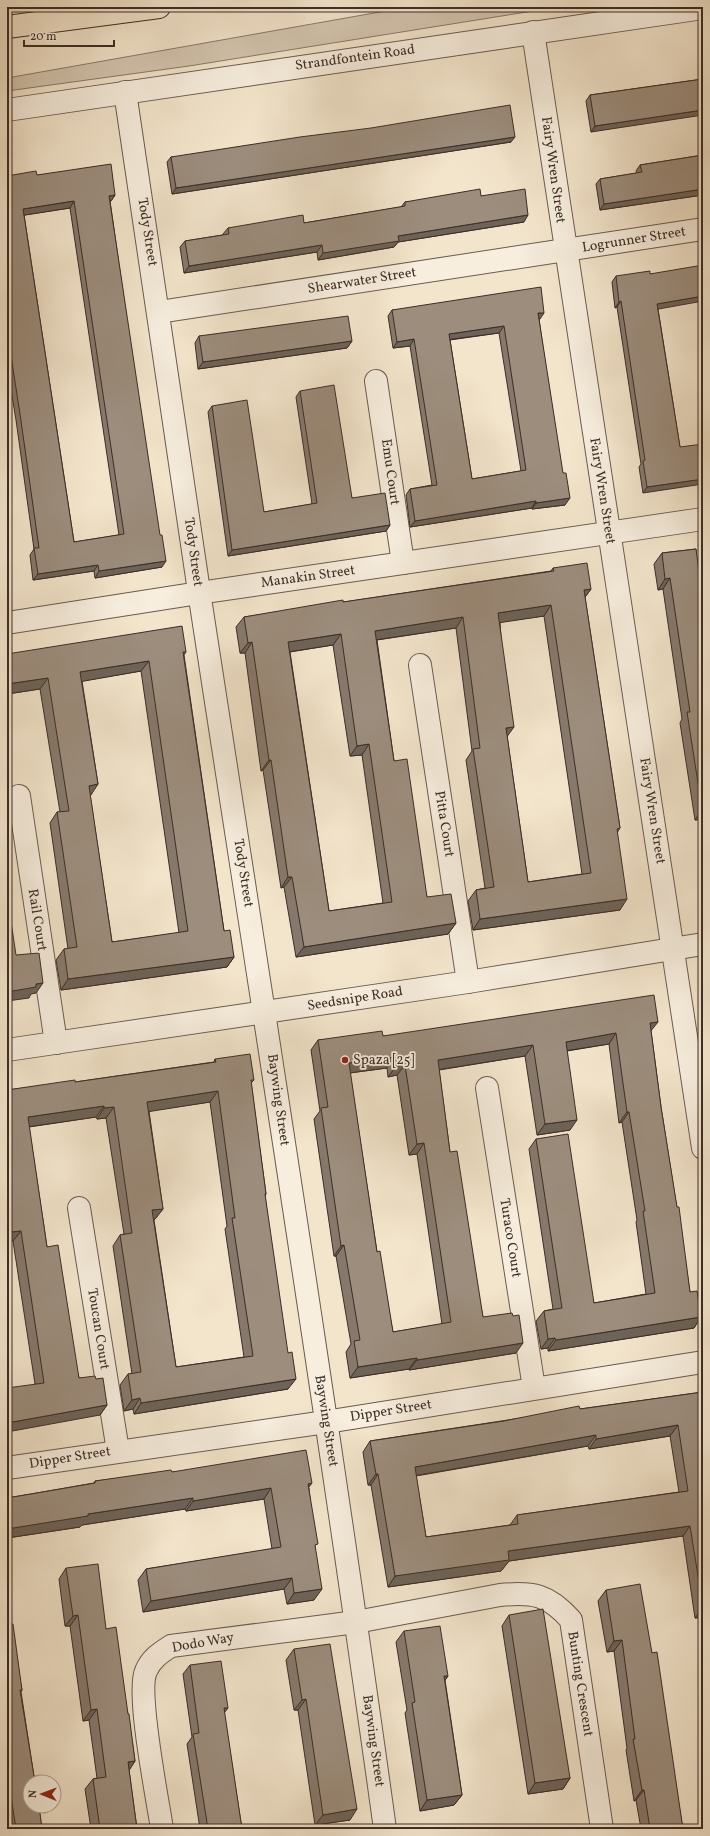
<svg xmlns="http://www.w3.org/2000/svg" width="710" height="1836" font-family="Vollkorn,serif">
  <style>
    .green { fill: #d4c6b0; stroke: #887a6c }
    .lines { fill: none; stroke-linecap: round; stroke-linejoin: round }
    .minor-casing { stroke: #6a5b50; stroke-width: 24 }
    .primary-casing { stroke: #3d2d27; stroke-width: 24 }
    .minor { stroke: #f7eede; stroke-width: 22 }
    .primary { stroke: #f3e5cc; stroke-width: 22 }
    .wall { fill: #86796c; stroke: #3d2d27; fill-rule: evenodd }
    .shaded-wall { fill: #6d6358; stroke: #3d2d27 }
    .building { fill: #9c8d7d; stroke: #3d2d27; fill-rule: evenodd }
    .poi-dot { fill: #8f2418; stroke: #f7eede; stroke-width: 1.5 }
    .labels { text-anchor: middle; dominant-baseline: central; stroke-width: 3.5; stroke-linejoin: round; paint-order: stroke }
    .street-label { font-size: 14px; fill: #3d2d27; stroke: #f7eede }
    .poi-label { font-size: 14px; fill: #3d2d27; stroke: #f7eede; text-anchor: start }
  </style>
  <rect width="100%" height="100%" fill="#f3e5cc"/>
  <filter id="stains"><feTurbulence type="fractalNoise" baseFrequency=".005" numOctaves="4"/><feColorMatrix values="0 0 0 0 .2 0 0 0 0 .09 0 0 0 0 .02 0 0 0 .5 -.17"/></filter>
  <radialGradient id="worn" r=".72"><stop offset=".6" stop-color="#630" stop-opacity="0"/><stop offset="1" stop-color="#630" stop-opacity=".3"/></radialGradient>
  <path class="green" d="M408 7H558L189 66 7 91V78Z"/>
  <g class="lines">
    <g class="minor-casing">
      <g id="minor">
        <path d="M533 32C587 404 649 776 703 1148"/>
        <path d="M125 92C151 260 174 430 200 598 263 1008 328 1418 385 1829"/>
        <path d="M7 110 703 8"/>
        <path d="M159 312 703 229"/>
        <path d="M376 381 403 563"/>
        <path d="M7 623 199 593 703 519"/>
        <path d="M420 665 468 982"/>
        <path d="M19 796 56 1043"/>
        <path d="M7 1050 468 982 703 944"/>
        <path d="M487 1088 534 1388"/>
        <path d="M79 1208 118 1451"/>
        <path d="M7 1468 326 1422 703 1362"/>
        <path d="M162 1829C158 1801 136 1693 146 1671 151 1659 160 1653 171 1646L356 1622 500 1595C533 1592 548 1594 571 1620L602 1829"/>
      </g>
    </g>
    <g class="primary-casing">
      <path id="primary" d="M7 27 159 7"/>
    </g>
    <use href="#minor" class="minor"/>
    <use href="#primary" class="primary"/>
  </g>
  <g class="wall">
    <path d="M703 79 591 132 586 101 590 95Z"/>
    <path d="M511 142 172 194 167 162 171 157Z"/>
    <path d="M703 155V195L600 210 596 184 600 179 637 173 636 171 640 165Z"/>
    <path d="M37 175 115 195 111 201H110L162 567 95 578 94 571 33 580 30 555 34 549 16 420 7 365V176ZM70 208 119 535 74 542 24 215Z"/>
    <path d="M481 196 524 222 398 242 394 247 318 260 317 252 184 273 180 247 185 241 223 235V234L228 228 304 223 401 207 405 202Z"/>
    <path d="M616 276 658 309 680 447 643 493 639 467 641 464 617 307 615 308 612 282Z"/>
    <path d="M392 310 540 319H539L565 505 532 509V508L410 527 406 495 410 489 432 485 410 346 393 348 388 316ZM499 333 521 471 472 479 450 340Z"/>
    <path d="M199 336 352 341 347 348 198 369 195 343Z"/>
    <path d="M300 391 352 498 390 525 386 531 228 556 208 412 212 406 264 512 312 504 296 397Z"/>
    <path d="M696 549 703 819 695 820 680 723 682 719 663 589 658 590 654 564 662 553Z"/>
    <path d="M553 568 591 589 585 597 620 828 617 833 620 910 473 930 468 901 476 890 485 888 466 760 472 751 456 628 377 640 394 761 427 897 456 923 448 934 296 957 284 887 281 888 263 770 261 771 245 653H240L236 627 244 617 551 571ZM544 616 582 874 528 882 507 736 500 622ZM333 645 350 756 362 755 383 903 329 911 290 652Z"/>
    <path d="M186 652 184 655 224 931 234 957 227 967 61 990 56 960 64 949H68L50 823 57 812H60L40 689 7 694V654ZM141 671 179 933 112 942 90 795 98 784 82 681Z"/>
    <path d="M651 1031 661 1107 690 1292 701 1317 694 1328 548 1351V1348L541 1349 536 1321 544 1311 553 1309 529 1149 536 1139 594 1303 646 1294 636 1222 637 1220 622 1122 619 1123 609 1044 567 1051 570 1130 537 1135 525 1056 439 1070 450 1152 483 1317 516 1353 409 1370V1369L350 1378 346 1352 351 1344 336 1256H334L314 1119 320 1111 311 1050 318 1040 383 1036ZM387 1068 388 1077 397 1075 409 1155 417 1154 442 1324 393 1332 377 1252 350 1073Z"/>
    <path d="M215 1059 254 1080 251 1083 266 1194 265 1196 288 1389 134 1414 133 1409 124 1411 120 1385 128 1374H132L113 1246 120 1235 124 1234 106 1118 97 1119 96 1117 29 1127 47 1247 79 1378 96 1379 107 1405 100 1415 35 1384 13 1241 7 1242V1090L75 1082 214 1062ZM210 1102 227 1226 225 1229 244 1357 176 1367 154 1220 155 1219 163 1209 149 1111Z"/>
    <path d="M703 1392V1617L695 1618 683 1536 509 1561 501 1571 388 1587 371 1485H368L363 1452 370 1441 580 1409ZM670 1436 679 1492 517 1515 510 1525 426 1537 416 1476 588 1446 589 1449Z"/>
    <path d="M172 1472 309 1488 315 1548 314 1600 287 1604 284 1589 143 1612 138 1580 146 1569 272 1549 264 1499 186 1511 185 1509 82 1525 80 1527 7 1538V1498L31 1494 94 1483 95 1481Z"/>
    <path d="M66 1568 106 1629 128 1714 135 1761 129 1770 137 1829H91L85 1789 93 1779 97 1778 89 1720 83 1721 70 1626H65L59 1579Z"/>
    <path d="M606 1590 652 1653 683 1829H641L636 1800 634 1801 626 1750 627 1748 614 1651 607 1652 598 1601Z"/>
    <path d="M7 1614 9 1624 22 1690 21 1692 42 1829H7Z"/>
    <path d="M509 1615 570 1778 563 1789 528 1794 502 1626Z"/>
    <path d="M404 1631 448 1676 445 1680 462 1795 454 1805 420 1811 405 1713 407 1710 396 1642Z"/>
    <path d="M294 1649 350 1820 315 1825 298 1710H294L286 1660Z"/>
    <path d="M190 1665 224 1713 242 1829H200L187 1744 192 1737 183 1674Z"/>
  </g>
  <g class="shaded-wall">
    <path d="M703 110V115L591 132 595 126Z"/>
    <path d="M515 137 511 142 172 194 176 188Z"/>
    <path d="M703 189V195L600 210 604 204Z"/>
    <path d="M115 195 111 201 105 202 109 196Z"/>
    <path d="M74 201 70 208 19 216 23 209Z"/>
    <path d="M528 215 524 222 398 242 394 247 318 260 323 253 398 236Z"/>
    <path d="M322 245 317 252 184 273 189 266Z"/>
    <path d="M703 296V301L653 310 657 304Z"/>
    <path d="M621 301 617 307 615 308 619 302Z"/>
    <path d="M538 313H544L540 319 533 320Z"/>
    <path d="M504 326 499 333 445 340 449 334Z"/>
    <path d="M414 339 410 346 393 348 397 342Z"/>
    <path d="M352 341 347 348 198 369 203 362Z"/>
    <path d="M703 479V484L643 493 647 487Z"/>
    <path d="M570 498 565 505 532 509 536 503Z"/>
    <path d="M536 501 532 508 410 527 415 521Z"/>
    <path d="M390 525 386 531 228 556 232 550Z"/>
    <path d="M166 561 162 567 95 578 99 571Z"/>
    <path d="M98 565 94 571 33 580 38 574Z"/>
    <path d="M670 578 663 589 658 590 665 579Z"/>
    <path d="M591 589 583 600 584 590Z"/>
    <path d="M551 605 544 616 491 624 498 613Z"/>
    <path d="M463 617 456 628 368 641 375 631Z"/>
    <path d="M341 634 333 645 281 653 288 642Z"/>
    <path d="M252 642 245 653H240L248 643Z"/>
    <path d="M149 661 141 671 73 683 80 672Z"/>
    <path d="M48 678 40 689 7 694V684Z"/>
    <path d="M514 727 506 738V728Z"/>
    <path d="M369 744 362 755 350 756 357 746Z"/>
    <path d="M269 760H271L263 770 261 771Z"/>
    <path d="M98 784 91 795 81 797 89 786Z"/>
    <path d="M702 809H703V819L695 820Z"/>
    <path d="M288 877H292L284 887 281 888Z"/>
    <path d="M627 899 620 910 473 930 480 919Z"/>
    <path d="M456 923 448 934 296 957 304 947Z"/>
    <path d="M234 957 227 967 61 990 68 979Z"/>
    <path d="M43 983 36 993 31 994 29 998 7 1001V992L36 984Z"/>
    <path d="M658 1022 650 1032V1023Z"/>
    <path d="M616 1033 609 1044 558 1052 566 1042Z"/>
    <path d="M533 1045 525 1056 430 1071 438 1060Z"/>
    <path d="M395 1057 387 1068 341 1074 349 1063Z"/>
    <path d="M405 1065 397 1075 388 1077 396 1066Z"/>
    <path d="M218 1091 210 1102 140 1113 147 1102Z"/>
    <path d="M104 1106 96 1117 20 1128 28 1117Z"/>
    <path d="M114 1107 106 1118 97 1119 104 1108Z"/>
    <path d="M627 1112H629L622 1122 619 1123Z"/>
    <path d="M577 1120 570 1130 537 1135 545 1124Z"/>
    <path d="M424 1143 417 1154 409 1155 417 1144Z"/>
    <path d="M163 1209 155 1219 145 1221 152 1210Z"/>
    <path d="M21 1231 13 1241 7 1242V1238L11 1232Z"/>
    <path d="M344 1245 336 1256H334L341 1246Z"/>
    <path d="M701 1317 694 1328 548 1351 556 1340Z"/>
    <path d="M555 1338 548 1348 541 1349 548 1339Z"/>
    <path d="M523 1343 516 1353 409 1370 417 1360Z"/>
    <path d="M417 1358 409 1369 350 1378 358 1367Z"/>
    <path d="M296 1379 288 1389 134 1414 141 1403Z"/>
    <path d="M140 1398 133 1409 124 1411 132 1400Z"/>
    <path d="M107 1405 100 1415 7 1432V1423Z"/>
    <path d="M678 1425 670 1436 589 1449 596 1439Z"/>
    <path d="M596 1435 588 1446 407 1477 415 1467Z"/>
    <path d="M376 1474H378L371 1485H368Z"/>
    <path d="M312 1483 304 1494 308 1484Z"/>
    <path d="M271 1488 264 1499 186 1511 193 1501Z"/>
    <path d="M193 1498 185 1509 82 1525 80 1527 7 1538V1529L88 1514Z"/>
    <path d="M690 1526 683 1536 509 1561 501 1571 388 1587 395 1576 508 1551Z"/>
    <path d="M292 1578 284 1589 143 1612 151 1601Z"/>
    <path d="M322 1589 314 1600 287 1604 294 1593Z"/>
    <path d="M703 1607V1617L695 1618Z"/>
    <path d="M78 1615 70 1626H65L73 1616Z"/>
    <path d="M622 1640 614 1651 607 1652 614 1641Z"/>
    <path d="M444 1676H448L441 1686Z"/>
    <path d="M306 1699 298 1710H294L302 1700Z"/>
    <path d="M224 1708H228L221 1717Z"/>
    <path d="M97 1709 89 1720 83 1721 91 1710Z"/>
    <path d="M135 1761 128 1772V1762Z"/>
    <path d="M570 1778 563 1789 528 1794 535 1783Z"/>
    <path d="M642 1790H644L636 1800 634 1801Z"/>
    <path d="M462 1795 454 1805 420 1811 427 1800Z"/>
    <path d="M357 1809 350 1820 315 1825 323 1815Z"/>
  </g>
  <g class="building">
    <path d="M703 79V110L595 126 590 95Z"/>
    <path d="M510 105 515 137 176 188 171 157 300 137 371 128Z"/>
    <path d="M703 155V189L604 204 600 179 642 172 640 165Z"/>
    <path d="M111 164 115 195 109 196 160 535H162L166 561 99 571 98 565 38 574 34 548H39L20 414 7 330V176L36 171 37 175ZM74 201 124 534 74 542 23 209Z"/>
    <path d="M480 189 481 196 525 189 528 215 398 236 399 241 323 253 322 245 189 266 185 241 229 234 228 228 303 215 304 223 405 206V202Z"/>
    <path d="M703 265V296L657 304 680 447 703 444V479L647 487 643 461 645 460 621 301 619 302 616 276 650 271V274Z"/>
    <path d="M541 287 544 313H538L563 473H566L570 498 536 503V501L415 521 410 489 437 485 414 339 397 342 392 310ZM504 326 526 470 472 479 449 334Z"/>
    <path d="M348 316 352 341 203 362 199 336Z"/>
    <path d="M334 385 352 498 385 493 390 525 232 550 212 406 247 400 264 512 317 503 300 391Z"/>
    <path d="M696 549 703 602V809H702L687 712H690L670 578 665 579 662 553Z"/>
    <path d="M587 563 591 589 584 590 620 828 617 829 627 899 480 919 476 890 494 887 473 749 480 748 463 617 375 631 394 761 407 759 427 897 451 894 456 923 304 947 292 877H288L271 760H269L252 642 248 643 244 617 343 600V602L554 571 553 568ZM551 605 591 873 528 882 506 728 514 727 498 613ZM341 634 357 746 369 744 392 902 329 911 288 642Z"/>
    <path d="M182 626 186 652H183L224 931 230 930 234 957 68 979 64 949 77 947 57 812 69 811 48 678 7 684V654ZM149 661 188 931 112 942 89 786 98 784 80 672Z"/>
    <path d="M7 895 16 955 39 953 43 983 36 984V987L7 992Z"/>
    <path d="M654 995 658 1022 650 1023 661 1107 677 1207H679L690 1292 697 1291 701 1317 556 1340 555 1338 548 1339 544 1311 562 1308 536 1139 568 1134 594 1303 655 1293 643 1211H645L629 1112H627L616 1033 566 1042 577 1120 545 1124 533 1045 438 1060 450 1152 457 1151 483 1317 512 1313 513 1316 519 1315 523 1343 417 1360V1358L358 1367 354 1341 360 1340 344 1245 341 1246 321 1108 328 1107 318 1040 382 1031 383 1036ZM395 1057 396 1066 405 1065 417 1144 424 1143 451 1322 393 1332 380 1251 377 1252 349 1063Z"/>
    <path d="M250 1054 254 1080H251L266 1194H265L288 1353 292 1352 296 1379 141 1403 140 1398 132 1400 128 1374 141 1372 120 1235 132 1233 114 1107 104 1108V1106L28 1117 47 1247 58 1245 79 1378 95 1376 96 1379 103 1378 107 1405 7 1423V1388L44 1383 21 1231 11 1232 7 1206V1090L75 1080V1082L216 1062 215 1059ZM218 1091 235 1218H232L253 1356 176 1367 152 1210 163 1209 147 1102Z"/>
    <path d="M703 1392V1607L690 1526 508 1551 509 1560 395 1576 378 1474H376L370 1441 504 1421 579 1406 580 1409ZM678 1425 688 1491 517 1515 518 1524 426 1537 415 1467 596 1435V1439Z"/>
    <path d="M306 1450 312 1483 308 1484 318 1544 315 1545 322 1589 294 1593 292 1578 151 1601 146 1569 281 1547 271 1488 193 1501V1498L88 1514V1516L7 1529V1498L31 1494 95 1483V1481L171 1470 172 1472Z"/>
    <path d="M98 1564 106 1629 116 1627 128 1714H129L135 1761 128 1762 137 1829H100L93 1779 106 1777 97 1709 91 1710 78 1615 73 1616 66 1568Z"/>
    <path d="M640 1584 652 1653 657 1652 683 1829H650L644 1790H642L633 1739H635L622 1640 614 1641 606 1590Z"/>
    <path d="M543 1609 570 1778 535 1783 509 1615Z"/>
    <path d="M7 1614 9 1624H13L22 1690H20L35 1782H30V1806H39L42 1829H16L7 1771Z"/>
    <path d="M440 1626 448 1676H444L462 1795 427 1800 412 1703 415 1702 404 1631Z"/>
    <path d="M330 1644 357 1809 323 1815 306 1699 302 1700 294 1649Z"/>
    <path d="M221 1661 228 1708H224L242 1829H208L193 1734 199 1733 190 1665Z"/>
    <path d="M531 1826 532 1829H512Z"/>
    <path d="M580 1827V1829H568Z"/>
  </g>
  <circle class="poi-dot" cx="345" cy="1060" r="4"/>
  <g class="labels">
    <g class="street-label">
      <text transform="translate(355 58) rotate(-8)">Strandfontein Road</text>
      <text transform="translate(553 170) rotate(82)">Fairy Wren Street</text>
      <text transform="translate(147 232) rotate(81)">Tody Street</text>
      <text transform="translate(634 240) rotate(-9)">Logrunner Street</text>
      <text transform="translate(362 281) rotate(-9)">Shearwater Street</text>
      <text transform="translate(390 472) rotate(82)">Emu Court</text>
      <text transform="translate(602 491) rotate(81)">Fairy Wren Street</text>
      <text transform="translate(193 552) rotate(82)">Tody Street</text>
      <text transform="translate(308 577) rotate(-8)">Manakin Street</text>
      <text transform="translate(652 811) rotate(81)">Fairy Wren Street</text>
      <text transform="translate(444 824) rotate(81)">Pitta Court</text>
      <text transform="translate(243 873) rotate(81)">Tody Street</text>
      <text transform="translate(37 920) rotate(81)">Rail Court</text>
      <text transform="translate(355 999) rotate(-9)">Seedsnipe Road</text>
      <text transform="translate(278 1100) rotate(82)">Baywing Street</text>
      <text transform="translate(510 1238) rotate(81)">Turaco Court</text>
      <text transform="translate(98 1329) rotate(81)">Toucan Court</text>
      <text transform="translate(391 1411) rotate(-9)">Dipper Street</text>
      <text transform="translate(326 1421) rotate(81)">Baywing Street</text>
      <text transform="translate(70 1458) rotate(-9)">Dipper Street</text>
      <text transform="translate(203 1643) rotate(-10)">Dodo Way</text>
      <text transform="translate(580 1684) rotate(81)">Bunting Crescent</text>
      <text transform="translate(373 1741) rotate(82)">Baywing Street</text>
    </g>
    <g class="poi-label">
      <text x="353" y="1060">Spaza [25]</text>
    </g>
  </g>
  <rect width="710" height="1836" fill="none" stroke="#f3e5cc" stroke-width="24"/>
  <rect x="8" y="8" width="694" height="1820" fill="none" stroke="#3d2d27" stroke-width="2"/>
  <rect x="12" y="12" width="686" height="1812" fill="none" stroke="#3d2d27"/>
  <g transform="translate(42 1794) rotate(271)"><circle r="19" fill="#f7eede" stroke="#ada195"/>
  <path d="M0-3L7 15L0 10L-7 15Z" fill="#8f2418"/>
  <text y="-6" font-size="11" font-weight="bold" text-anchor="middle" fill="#3d2d27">N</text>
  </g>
  <path d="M24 40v6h90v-6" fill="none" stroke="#3d2d27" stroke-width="2"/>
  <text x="30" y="40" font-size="12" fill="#3d2d27" stroke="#f7eede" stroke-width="3" paint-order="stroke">20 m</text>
  <rect width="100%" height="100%" filter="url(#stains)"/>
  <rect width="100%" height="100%" fill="url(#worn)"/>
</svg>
